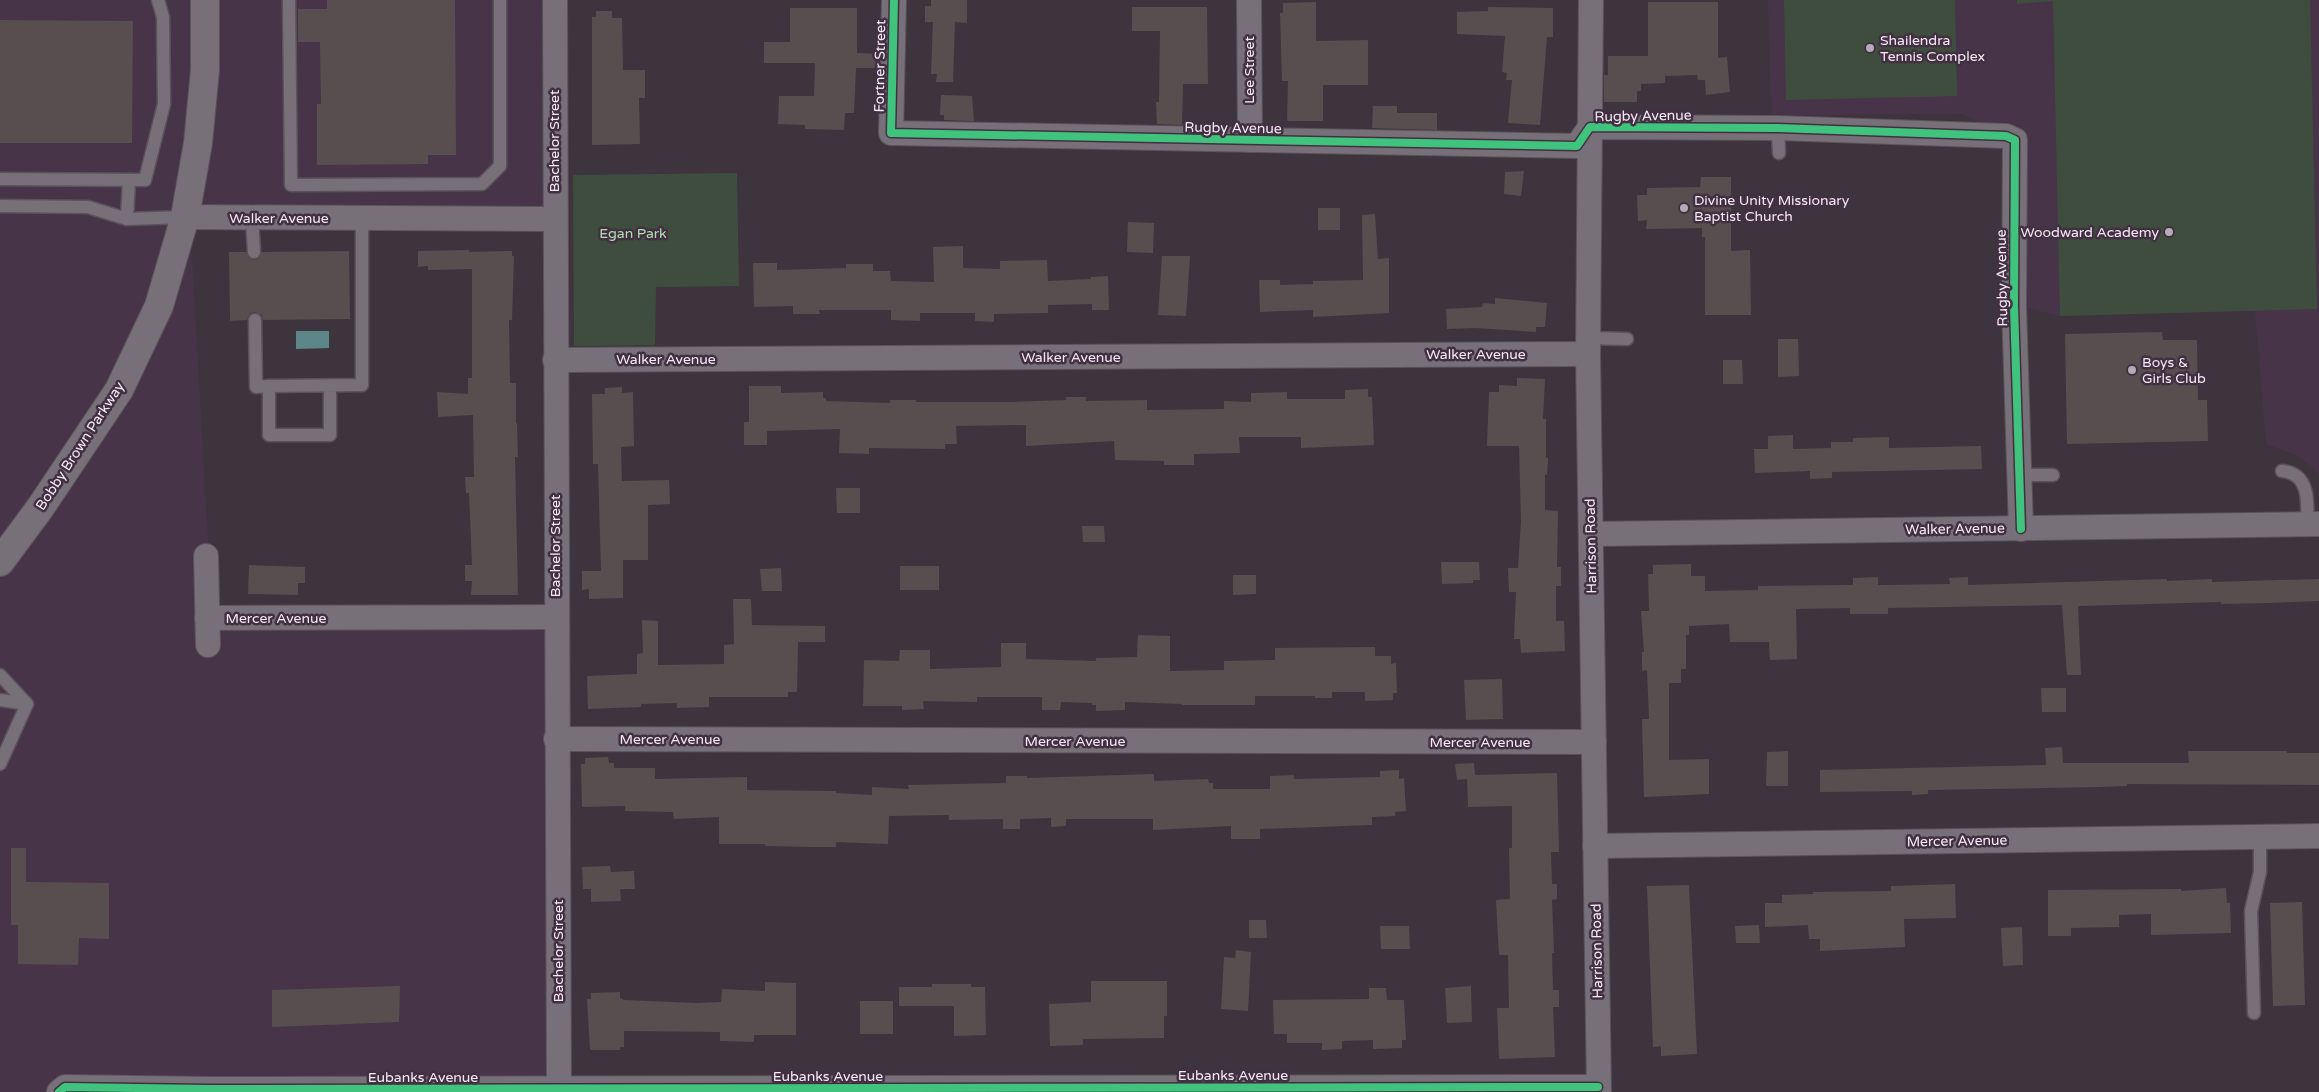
<svg xmlns="http://www.w3.org/2000/svg" width="2319" height="1092" font-family="'Varela Round',sans-serif">
  <style>
    .built { fill: #483449 }
    .green { fill: #3f4d3f }
    .water { fill: #5d8689 }
    .building { fill: #584e50 }
    .lines { fill: none; stroke-linecap: round; stroke-linejoin: round }
    .lane-casing { stroke: #5b525b; stroke-width: 15 }
    .street-casing { stroke: #5b525b; stroke-width: 26 }
    .secondary-casing { stroke: #5b525b; stroke-width: 30 }
    .lane { stroke: #787078; stroke-width: 12 }
    .street { stroke: #787078; stroke-width: 24 }
    .secondary { stroke: #787078; stroke-width: 28 }
    .cycleway-casing { stroke: #423042; stroke-width: 11 }
    .cycleway { stroke: #40c37c; stroke-width: 8 }
    .poi-dot { fill: #b5aab5; stroke: #423042; stroke-width: 2 }
    .labels { text-anchor: middle; dominant-baseline: central; stroke-width: 5; stroke-linejoin: round; paint-order: stroke }
    .poi-label { font-size: 14px; fill: #f5e9f5; stroke: #423042; text-anchor: start }
    .street-label { font-size: 14px; fill: #f5e9f5; stroke: #423042 }
    .park-label { font-size: 14px; fill: #afdfb0; stroke: #423042 }
  </style>
  <rect width="100%" height="100%" fill="#3e343e"/>
  <g class="built">
    <path d="M0 0H554L551 216 190 223 212 610 547 617V1092H0Z"/>
    <path d="M1768 0H2319V474L2299 456 2266 444 2255 311 2060 316 2024 307 2006 136 1963 114 1771 115Z"/>
  </g>
  <g class="green">
    <path d="M1784 0H1955L1957 96 1786 100Z"/>
    <path d="M2017 0H2310L2317 309 2060 316 2053 1 2017 4Z"/>
    <path d="M737 173 739 286 656 287 655 345 574 346 573 175Z"/>
  </g>
  <path class="water" d="M296 331H329V348L296 349Z"/>
  <g class="building">
    <path d="M327 0H455L456 155H428V164L317 165V104H321L320 42H298V9H327Z"/>
    <path d="M931 0H967V23L955 22 953 82H936L937 74H931L933 22H925V6H931Z"/>
    <path d="M1316 2V41L1368 40V85H1323V121H1287L1288 81H1282L1280 13H1283V3Z"/>
    <path d="M1648 2H1718V58L1727 57 1730 92 1706 95 1705 80H1698L1697 75 1665 76V83L1641 84V91H1637V102H1604V75H1608V56H1648Z"/>
    <path d="M1132 7H1207L1208 84H1183L1182 125 1157 124 1156 102H1159L1160 31H1132Z"/>
    <path d="M1488 7 1553 8V37H1547L1540 125 1508 123 1512 80H1506L1507 73 1502 72 1505 36 1457 34V12L1488 11Z"/>
    <path d="M790 8H857V53L879 54V68H856L854 113H845L844 130 805 129V125L778 124 779 96H814L815 63H764V42H790Z"/>
    <path d="M596 11H612V18H622L623 70H645V98H639L640 144 592 145V17H596Z"/>
    <path d="M0 20 133 21 132 143H0Z"/>
    <path d="M941 95 972 96 974 121 944 120V115H940Z"/>
    <path d="M1373 106H1397V113H1437V130L1372 128Z"/>
    <path d="M1524 171 1521 196 1504 194 1505 172Z"/>
    <path d="M1701 177H1731V251L1750 250 1751 315H1705V237H1702V228L1646 229 1647 220 1638 221 1637 195H1647V188L1700 187Z"/>
    <rect x="1318" y="208" width="22" height="22"/>
    <path d="M1375 214 1378 259 1389 258V313L1313 317V310L1260 312 1259 280H1280V285L1313 284V281L1363 280 1362 215Z"/>
    <path d="M1128 222 1154 223 1153 253 1127 252Z"/>
    <path d="M963 246V268L1000 269V261L1047 260 1048 281 1091 279V277L1108 276 1109 310H1092V304L1048 305V313L994 314V322L975 321V313H920V321L891 320V310H819L820 314H793V306L754 307 753 263H777V270L846 268V264H873V271H890L891 281 934 282 933 247Z"/>
    <path d="M469 250V252L512 251V256H514L512 320H509L510 383H516V423H517L518 457H515L518 595H471L472 581H465V565H472L469 493H466L465 477H474L473 415 438 417 437 392 468 394V378H472V269L428 270V266L418 267V251Z"/>
    <path d="M349 251 350 319 263 320 262 315 255 312 250 313 247 320 230 321 229 252H246L248 257 254 260 259 258 262 252Z"/>
    <path d="M1162 256H1190L1186 316 1158 315Z"/>
    <path d="M1495 298 1547 303 1545 327H1536V332L1475 328 1447 329 1446 309 1482 307 1483 303 1495 304Z"/>
    <path d="M2162 332 2163 340H2197L2198 400H2207L2208 441 2067 444 2065 334Z"/>
    <path d="M1778 339H1798L1799 376 1778 377Z"/>
    <path d="M1723 360H1742L1743 384H1723Z"/>
    <path d="M1517 378 1545 379 1543 419H1546V458H1548L1547 475H1545V510L1558 511 1557 567H1561V586H1556V621H1564L1565 651 1521 653 1520 639H1514L1516 592H1509L1508 568H1518L1521 521 1519 446H1487L1489 392H1499V385L1517 386Z"/>
    <path d="M749 386H781V393L823 392V398H826V401L890 403V400H916V402H1012L1066 400V397H1086V401L1147 400V410L1224 409V401L1251 402V393L1287 392V399H1345V390L1368 389V397H1372L1374 445 1301 448V437H1239L1240 453 1194 454V465H1164V461L1115 460 1114 441 1026 446V425L956 426 957 444H945V449L869 448V454L839 453 840 429 767 431V445H744V422H749Z"/>
    <path d="M622 387V393L633 392 634 446 621 447 622 481 669 480 670 504 648 505V560H623V598L589 599V589L582 590V571H601L598 464H593L592 394H605V388Z"/>
    <path d="M1793 435V449L1831 448V442H1853V438L1889 437V448L1981 446 1982 469 1832 472V478L1810 479V471L1755 473 1754 449H1768V436Z"/>
    <path d="M836 488H860V513H837Z"/>
    <path d="M1082 526H1104L1105 542H1083Z"/>
    <path d="M1441 562H1479L1480 580H1473V583L1442 584Z"/>
    <path d="M1691 564V576H1705V591L1758 590V586L1850 585H1853V578L1878 577V585H1887L1950 584 1949 578 1968 577V585L2167 579V581L2212 579V582L2319 579V601L2268 603 2221 604V602L2078 606 2081 675H2067L2062 605 1888 608V614H1850V608L1796 609 1797 659 1770 660 1769 642H1730L1729 624 1689 626V635H1686V669H1681V683H1669V760L1709 759V794L1644 797 1642 719H1649L1647 670 1642 671V652H1644L1641 611H1649V609L1648 574H1653V565Z"/>
    <path d="M249 565 305 567V583H298V595L248 594Z"/>
    <rect x="900" y="566" width="39" height="24"/>
    <path d="M781 568 782 591H762L760 569Z"/>
    <path d="M1233 575H1256V594L1233 595Z"/>
    <path d="M733 599H751L752 625 825 626V642H798L797 692H788V697H709V707L677 708V703L641 704V707L588 709 587 676 637 674V654L643 653 642 620 658 621V665L724 664V645L734 644Z"/>
    <path d="M1138 635 1170 636V671L1224 670V661L1275 660V648L1375 647V656H1391V664L1396 663 1397 693H1393V700L1365 701V692H1332V698H1315V696H1255V705H1182V704L1125 702V710L1096 711V705H1092V703L1061 702 1060 710H1042V697H977V702L923 701 924 709 902 710V706H863L864 660 899 661 900 650H930V669L1001 667V643H1026V659L1096 661V658L1137 657Z"/>
    <path d="M1502 679 1503 719 1466 720 1464 680Z"/>
    <path d="M2041 688H2066V712H2042Z"/>
    <path d="M2062 747 2063 763H2189L2188 751H2287V753H2319V785L2127 784V786L2099 787 1928 790V794L1912 795V791L1820 792V770L2046 765 2045 748Z"/>
    <path d="M1788 751V786H1766L1767 752Z"/>
    <path d="M608 757 609 763H614V768H655V779L747 777V790L836 791V793L872 795V787L909 789 908 785 1006 783V776H1027V778L1154 774V781L1208 779 1209 783H1213V789H1270V776L1294 775V779L1380 777V771L1399 770V779L1404 778 1406 811 1395 812V816L1372 817V825L1260 829V839H1231V826L1153 830V819H1066V826L1051 827V818L1020 819V829H1003V819L949 820V815L889 816 888 844 836 842V847H811L765 846V844H719V817L674 819 673 812 625 811V806L582 807 581 764H585V758Z"/>
    <path d="M1474 763 1475 775 1557 773 1559 852H1551L1552 884H1557V899L1552 900 1554 953H1552L1553 990H1559V1007H1553L1555 1057 1499 1059 1497 1008H1509L1508 955H1499L1496 900 1510 899 1509 848H1512V806L1468 807 1467 779 1457 780 1455 764Z"/>
    <path d="M11 848H26V882L109 883V939L79 938 78 965 18 964V925H11Z"/>
    <path d="M610 866 611 872 634 871 635 889H620L621 901 591 902V889H583L582 867Z"/>
    <path d="M1955 884 1956 918 1904 919 1905 947 1820 951V939H1809L1808 925 1765 927V903H1782V895L1813 894V892L1891 891V886Z"/>
    <path d="M1689 885 1697 1054 1661 1056V1046L1653 1047 1647 886Z"/>
    <path d="M2226 888 2227 903H2230L2231 933 2151 935V914L2119 915V927L2071 928V936H2048V890L2181 889V891Z"/>
    <path d="M2302 902 2305 1005 2273 1006 2270 903Z"/>
    <path d="M1249 920H1266L1267 938H1249Z"/>
    <path d="M1759 925 1760 943H1736L1735 926Z"/>
    <path d="M1380 926H1409L1410 949H1381Z"/>
    <path d="M2022 927 2023 965 2003 966 2001 928Z"/>
    <path d="M1236 950 1251 952 1248 1011 1221 1009 1224 957 1235 958Z"/>
    <path d="M1091 981H1167V1016H1164V1038L1083 1039V1045L1050 1046 1049 1004 1091 1002Z"/>
    <path d="M765 982 796 983V1035H754V1042L720 1041V1032L624 1031V1047H620V1050H590L587 999H591V993L620 992V998L624 1000 696 1003 721 1002 722 989 765 991Z"/>
    <path d="M932 984H971V987H985L986 1035 954 1036V1006H899V987H932Z"/>
    <path d="M400 986 399 1022 272 1027V990Z"/>
    <path d="M1471 986 1472 1022 1447 1023 1445 988Z"/>
    <path d="M1369 988H1386L1387 1000H1404L1406 1040H1402V1048L1373 1049V1040L1342 1041V1049L1322 1050V1043H1287V1034H1274L1273 1000 1369 999Z"/>
    <rect x="860" y="1001" width="33" height="33"/>
  </g>
  <g class="lines">
    <g class="lane-casing">
      <g id="lane">
        <path d="M289 0 291 185 482 184 500 166V0"/>
        <path d="M1778 128 1779 153"/>
        <path d="M0 179 145 180 164 104 163 17 158 0"/>
        <path d="M0 206 88 207 127 219 185 217"/>
        <path d="M252 218 254 252"/>
        <path d="M127 219 129 180"/>
        <path d="M255 320 256 387 269 386"/>
        <path d="M1588 338 1627 339"/>
        <path d="M330 386V435H269V386L362 385V218"/>
        <path d="M2282 471C2310 473 2308 503 2307 525"/>
        <path d="M2019 475H2053"/>
        <path d="M0 675 27 704 0 700"/>
        <path d="M0 764 27 704"/>
        <path d="M2254 1013 2251 911 2260 872V837"/>
      </g>
    </g>
    <g class="street-casing">
      <g id="street">
        <path d="M555 0 559 1092"/>
        <path d="M894 0 891 133 1577 146 1590 127 1778 128 2006 136 2015 140 2014 306 2021 529"/>
        <path d="M1249 0 1250 140"/>
        <path d="M1591 0 1588 354 1599 1092"/>
        <path d="M185 217 554 219"/>
        <path d="M555 360 1588 354"/>
        <path d="M1591 534 2319 524"/>
        <path d="M206 556 208 645"/>
        <path d="M207 618 556 617"/>
        <path d="M556 739 1594 742"/>
        <path d="M1595 846 2319 836"/>
        <path d="M59 1092 65 1087 209 1089 1598 1087"/>
      </g>
    </g>
    <g class="secondary-casing">
      <path id="secondary" d="M0 562 40 508 119 390 159 306 185 217 198 143 205 70V0"/>
    </g>
    <use href="#lane" class="lane"/>
    <use href="#street" class="street"/>
    <use href="#secondary" class="secondary"/>
    <g class="cycleway-casing">
      <g id="cycleway">
        <path d="M894 0 891 133 1577 146 1590 127 1778 128 2006 136 2015 140 2014 306 2021 529"/>
        <path d="M59 1092 65 1087 209 1089 1598 1087"/>
      </g>
    </g>
    <use href="#cycleway" class="cycleway"/>
  </g>
  <g class="poi-dot">
    <circle cx="1870" cy="48" r="5"/>
    <circle cx="1684" cy="208" r="5"/>
    <circle cx="2169" cy="232" r="5"/>
    <circle cx="2132" cy="370" r="5"/>
  </g>
  <g class="labels">
    <g class="poi-label">
      <text x="1880" y="40">Shailendra<tspan x="1880" dy="16">Tennis Complex</tspan></text>
      <text x="1694" y="200">Divine Unity Missionary<tspan x="1694" dy="16">Baptist Church</tspan></text>
      <text x="2159" y="232" text-anchor="end">Woodward Academy</text>
      <text x="2142" y="362">Boys &amp;<tspan x="2142" dy="16">Girls Club</tspan></text>
    </g>
    <g class="street-label">
      <text transform="translate(880 66) rotate(-89)">Fortner Street</text>
      <text transform="translate(1249 70) rotate(-90)">Lee Street</text>
      <text transform="translate(1643 116) rotate(-1)">Rugby Avenue</text>
      <text transform="translate(1233 128) rotate(1)">Rugby Avenue</text>
      <text transform="translate(554 141) rotate(-90)">Bachelor Street</text>
      <text x="279" y="218">Walker Avenue</text>
      <text transform="translate(2002 278) rotate(-91)">Rugby Avenue</text>
      <text x="1476" y="354">Walker Avenue</text>
      <text x="1071" y="357">Walker Avenue</text>
      <text x="666" y="359">Walker Avenue</text>
      <text transform="translate(80 446) rotate(-57)">Bobby Brown Parkway</text>
      <text transform="translate(1955 529) rotate(-1)">Walker Avenue</text>
      <text transform="translate(555 546) rotate(-90)">Bachelor Street</text>
      <text transform="translate(1591 546) rotate(-91)">Harrison Road</text>
      <text x="276" y="618">Mercer Avenue</text>
      <text x="670" y="739">Mercer Avenue</text>
      <text x="1075" y="741">Mercer Avenue</text>
      <text x="1480" y="742">Mercer Avenue</text>
      <text transform="translate(1957 841) rotate(-1)">Mercer Avenue</text>
      <text transform="translate(558 951) rotate(-90)">Bachelor Street</text>
      <text transform="translate(1597 951) rotate(-91)">Harrison Road</text>
      <text x="1233" y="1075">Eubanks Avenue</text>
      <text x="828" y="1076">Eubanks Avenue</text>
      <text x="423" y="1077">Eubanks Avenue</text>
    </g>
    <g class="park-label">
      <text x="633" y="233">Egan Park</text>
    </g>
  </g>
</svg>
